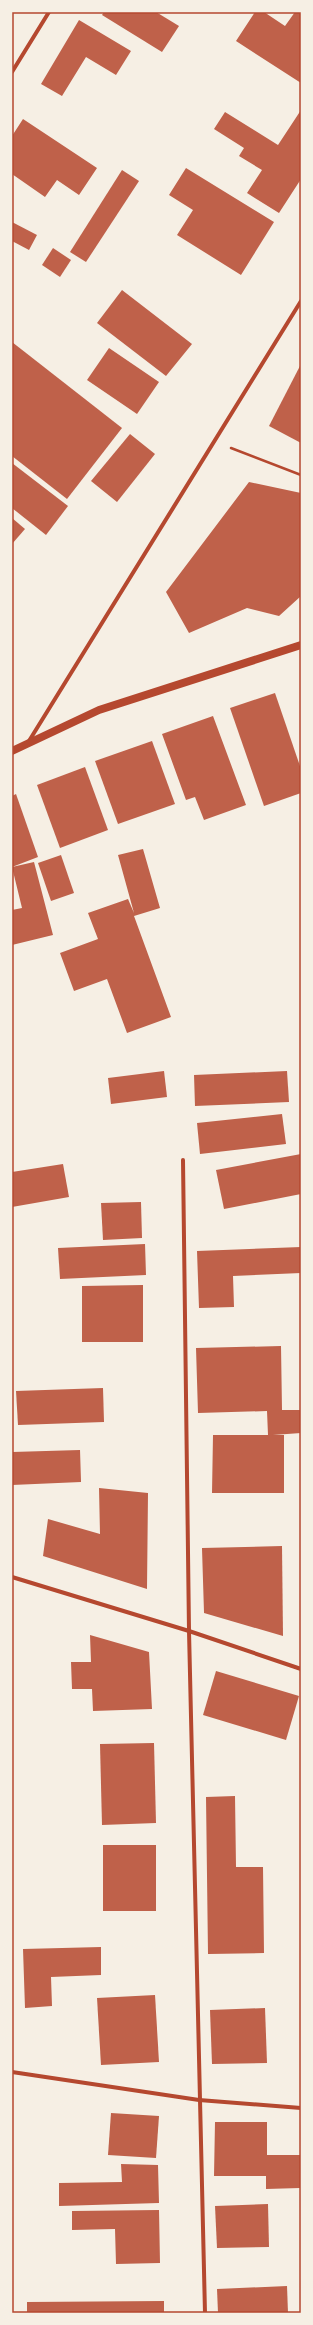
<svg xmlns="http://www.w3.org/2000/svg" width="313" height="2325" font-family="'Open Sans',sans-serif">
  <style>
    .building { fill: #bf614a }
    .lines { fill: none; stroke-linecap: round; stroke-linejoin: round }
    .path { stroke: #b5482f; stroke-width: 2.5 }
    .minor { stroke: #b5482f; stroke-width: 4 }
    .secondary { stroke: #b5482f; stroke-width: 8 }
    .neatline { fill: none; stroke: #b5482f; stroke-width: 1.5 }
  </style>
  <rect width="100%" height="100%" fill="#f6efe4"/>
  <g class="building">
    <path d="M104 12H156L179 26 162 52 102 15Z"/>
    <path d="M255 12H264L285 26 295 12H301V83L236 41Z"/>
    <path d="M79 20 131 51 116 75 86 57 62 96 41 84Z"/>
    <path d="M301 110V179L279 213 247 193 262 170 239 156 244 148 214 129 225 112 278 145Z"/>
    <path d="M23 119 97 168 79 195 57 180 45 197 12 174V136Z"/>
    <path d="M186 168 274 222 241 275 177 235 193 210 169 195Z"/>
    <path d="M122 170 139 181 86 262 70 252Z"/>
    <path d="M12 222 37 235 29 250 12 241Z"/>
    <path d="M53 248 71 260 60 277 42 265Z"/>
    <path d="M122 290 192 344 166 376 97 323Z"/>
    <path d="M12 342 122 428 67 499 12 456Z"/>
    <path d="M109 348 159 382 137 414 87 380Z"/>
    <path d="M301 364V443L269 426Z"/>
    <path d="M130 434 155 454 117 502 91 481Z"/>
    <path d="M12 463 68 506 46 535 12 508Z"/>
    <path d="M249 482 301 493V596L279 616 247 608 189 633 166 592Z"/>
    <path d="M12 518 25 529 12 544Z"/>
    <path d="M275 693 301 769V793L264 806 230 708Z"/>
    <path d="M213 716 246 805 204 820 195 797 186 800 162 734Z"/>
    <path d="M152 741 175 804 118 824 95 761Z"/>
    <path d="M85 767 108 830 60 848 37 785Z"/>
    <path d="M16 794 38 857 12 867V796Z"/>
    <path d="M143 849 160 908 134 916 171 1017 127 1033 107 979 74 991 60 953 98 939 88 913 128 899 134 913 118 855Z"/>
    <path d="M61 855 74 893 51 901 38 863Z"/>
    <path d="M34 862 53 935 12 945V910L22 908 12 867Z"/>
    <path d="M164 1071 167 1097 111 1104 108 1078Z"/>
    <path d="M287 1071 289 1102 195 1106 194 1075Z"/>
    <path d="M282 1114 286 1144 200 1154 197 1123Z"/>
    <path d="M301 1154V1194L224 1209 216 1170Z"/>
    <path d="M63 1164 69 1197 12 1207V1172Z"/>
    <path d="M141 1202 142 1238 103 1240 101 1203Z"/>
    <path d="M145 1244 146 1275 60 1279 58 1248Z"/>
    <path d="M301 1247V1273L233 1276 234 1307 199 1308 197 1251Z"/>
    <path d="M143 1285V1342H82V1286Z"/>
    <path d="M281 1346 282 1410H301V1433L273 1435H284V1493H212L213 1435H268L267 1411 198 1413 196 1348Z"/>
    <path d="M103 1388 104 1422 18 1425 16 1391Z"/>
    <path d="M80 1450 81 1482 12 1485V1452Z"/>
    <path d="M99 1488 148 1493 147 1589 43 1556 48 1519 100 1534Z"/>
    <path d="M282 1546 283 1636 204 1613 202 1548Z"/>
    <path d="M90 1635 149 1652 152 1709 93 1711 92 1689H72L71 1662H91Z"/>
    <path d="M216 1671 299 1696 286 1740 203 1715Z"/>
    <path d="M154 1743 156 1823 102 1825 100 1744Z"/>
    <path d="M235 1796 236 1867H263L264 1953 208 1954 206 1797Z"/>
    <rect x="103" y="1845" width="53" height="66"/>
    <path d="M101 1947V1975L51 1977 52 2006 25 2008 23 1949Z"/>
    <path d="M155 1995 159 2062 101 2065 97 1998Z"/>
    <path d="M265 2008 267 2063 212 2064 210 2010Z"/>
    <path d="M111 2113 159 2116 156 2158 108 2155Z"/>
    <path d="M215 2122H267V2155H300V2188L266 2189V2176H214Z"/>
    <path d="M121 2164 158 2165 159 2203 59 2206V2183L122 2182Z"/>
    <path d="M268 2204 269 2247 217 2248 215 2206Z"/>
    <path d="M159 2210 160 2263 116 2264 115 2229 72 2230V2211Z"/>
    <path d="M287 2286 288 2313H218L217 2289Z"/>
    <path d="M164 2301V2313H27V2302Z"/>
  </g>
  <g class="lines">
    <path class="path" d="M231 448 301 475"/>
    <g class="minor">
      <path d="M12 72 49 12"/>
      <path d="M29 741 301 301"/>
      <path d="M183 1160 189 1631 205 2313"/>
      <path d="M12 1577 189 1631 301 1669"/>
      <path d="M12 2072 199 2100 301 2108"/>
    </g>
    <path class="secondary" d="M12 751 99 710 301 645"/>
  </g>
  <rect width="313" height="2325" fill="none" stroke="#f6efe4" stroke-width="26"/>
  <rect x="13" y="13" width="287" height="2299" class="neatline"/>
</svg>
